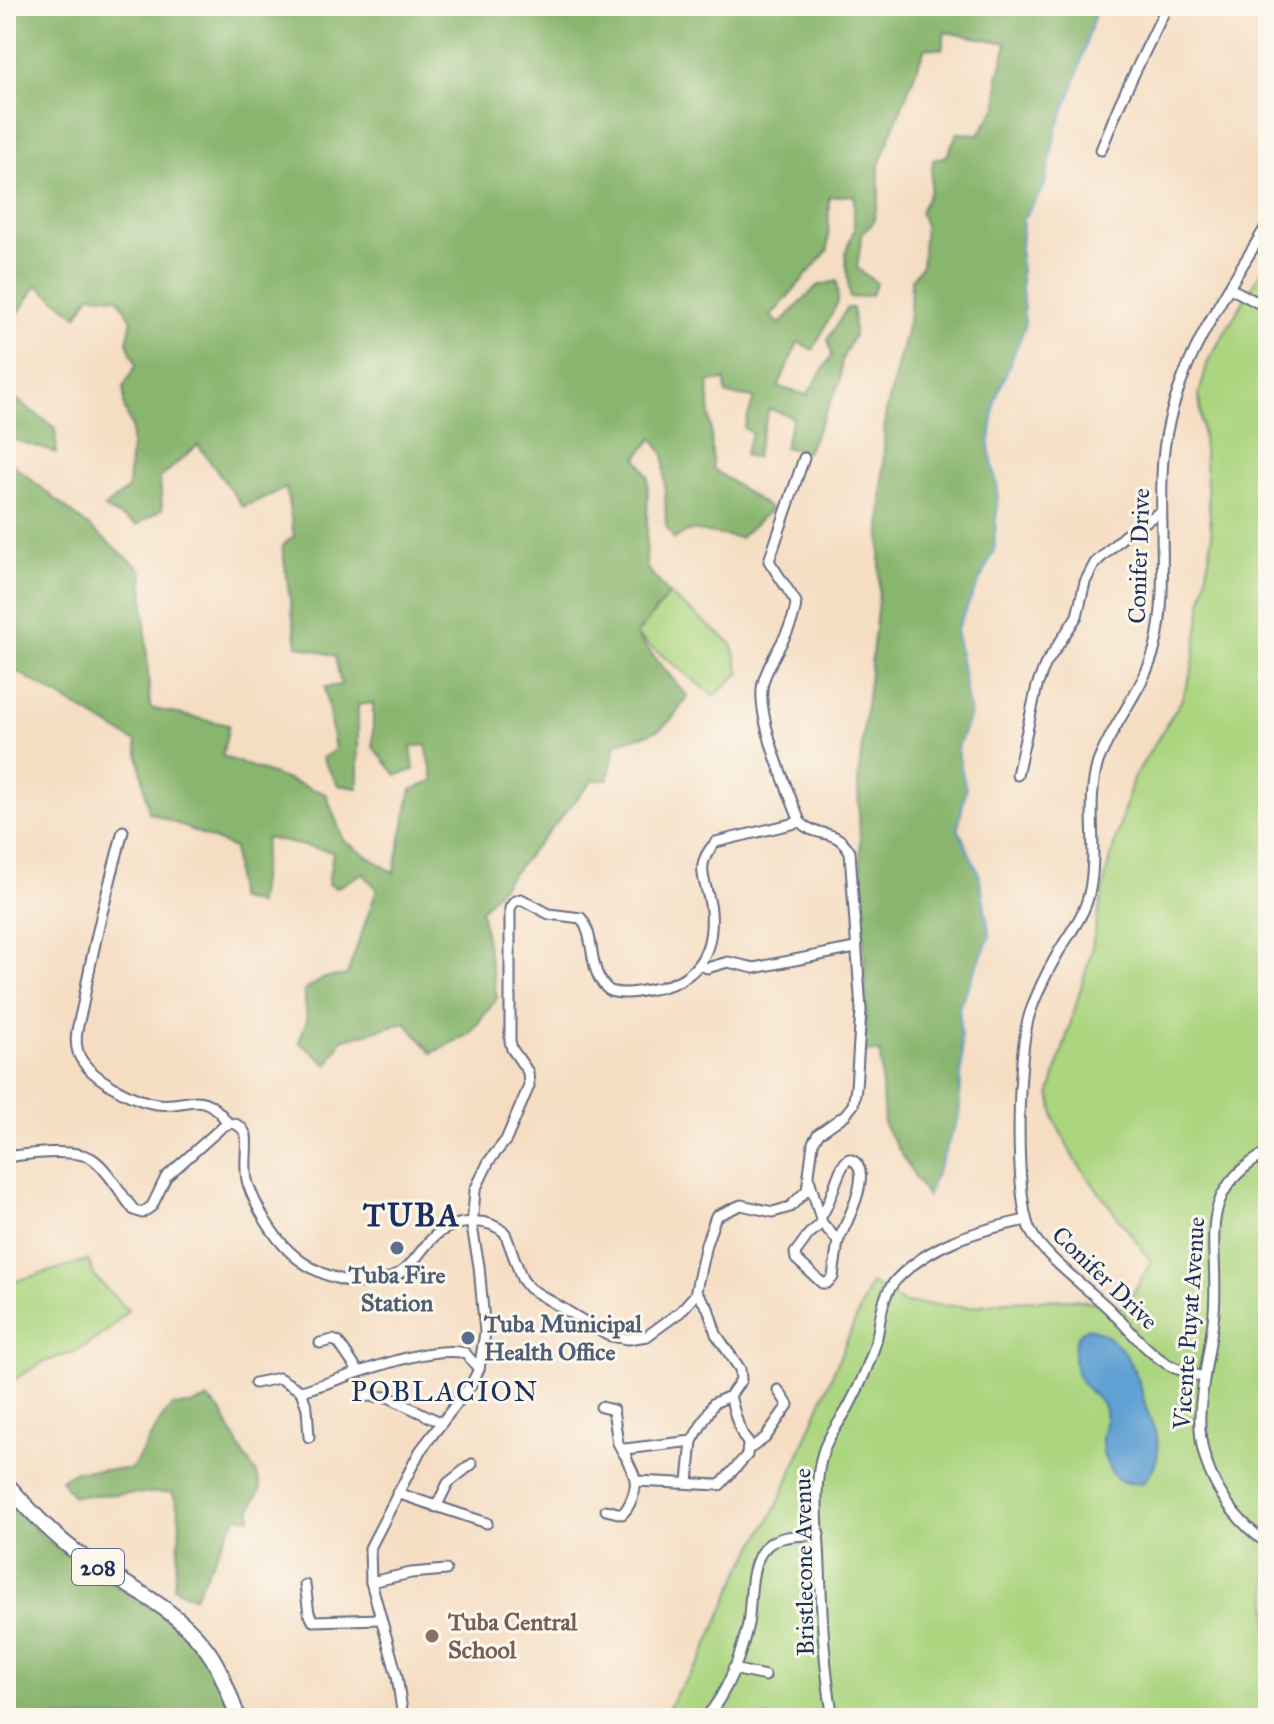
<svg xmlns="http://www.w3.org/2000/svg" width="1274" height="1724" font-family="'IM FELL Great Primer',serif">
  <style>
    .green { fill: #acd580; stroke: #64826f; stroke-width: 2 }
    .forest { fill: #89b66e; stroke: #527266; stroke-width: 2 }
    .water { fill: #60a0d3; stroke: #3e6898; stroke-width: 2 }
    .lines { fill: none; stroke-linecap: round; stroke-linejoin: round }
    .stream { stroke: #60a0d3; stroke-width: 2 }
    .street-casing { stroke: #676c81; stroke-width: 13 }
    .primary-casing { stroke: #676c81; stroke-width: 18 }
    .street { stroke: #fff; stroke-width: 9 }
    .primary { stroke: #fff; stroke-width: 14 }
    .service-dot { fill: #5c6f8a; stroke: #fbf7ec; stroke-width: 3 }
    .education-dot { fill: #8d6e63; stroke: #fbf7ec; stroke-width: 3 }
    .labels { text-anchor: middle; dominant-baseline: central; stroke-width: 6; stroke-linejoin: round; paint-order: stroke }
    .shield { fill: #fbf7ec; stroke: #5e6b89; stroke-width: 2 }
    .shield-label { font-size: 22px; font-weight: bold; fill: #1b2f5e }
    .street-label { font-size: 24px; fill: #1b2f5e; stroke: #fbf7ec }
    .service-label { font-size: 24px; font-weight: bold; fill: #4e5e75; stroke: #fbf7ec }
    .education-label { font-size: 24px; font-weight: bold; fill: #785e54; stroke: #fbf7ec; text-anchor: start }
    .quarter-label { font-size: 28px; letter-spacing: 2px; fill: #1b2f5e; stroke: #fbf7ec }
    .district-label { font-size: 32px; font-weight: bold; letter-spacing: 2px; fill: #1b2f5e; stroke: #fbf7ec }
  </style>
  <rect width="100%" height="100%" fill="#fbf7ec"/>
  <filter id="ink" filterUnits="userSpaceOnUse"><feTurbulence type="fractalNoise" baseFrequency=".0125" numOctaves="2"/><feDisplacementMap in="SourceGraphic" scale="16" xChannelSelector="R" yChannelSelector="G"/><feConvolveMatrix kernelMatrix="1 2 1 2 8 2 1 2 1" color-interpolation-filters="sRGB"/></filter>
  <filter id="wash" filterUnits="userSpaceOnUse"><feTurbulence type="fractalNoise" baseFrequency=".006" numOctaves="4" result="noise"/><feDisplacementMap in="SourceGraphic" scale="32" xChannelSelector="R" yChannelSelector="G"/><feGaussianBlur stdDeviation="1.8" result="paint"/><feColorMatrix in="noise" values="0 0 0 0 0 0 0 0 0 0 0 0 0 0 0 0 0 1.4 0 .05"/><feComposite in="paint" operator="in"/></filter>
  <g filter="url(#wash)">
    <rect width="100%" height="100%" fill="#f5ddc2"/>
    <g class="green">
      <path d="M1268 260V1718H663L677 1692 701 1660 739 1573 777 1506 871 1283 904 1303 971 1307 1005 1301 1074 1299 1125 1308 1151 1261 1074 1159 1055 1121 1050 1093 1090 957 1107 870 1133 779 1181 701 1192 670 1212 539 1199 395 1208 361Z"/>
      <path d="M669 594 732 644 740 673 714 696 636 635Z"/>
      <path d="M88 1260 95 1277 128 1310 110 1329 79 1350 44 1362 6 1384V1284Z"/>
    </g>
    <g class="forest">
      <path d="M6 6H1097L1075 83 1057 128 1044 187 1023 219 1020 263 1025 326 995 401 989 448 998 490 994 551 956 630 970 716 957 749 966 789 958 828 979 874 990 936 959 1007 962 1059 959 1116 927 1197 884 1125 880 1052H862L866 1006 858 782 879 591 885 417 910 314 911 280 922 265 925 225 920 212 930 191 933 160 947 156 957 133 979 134 998 105V77L1007 43 945 32 942 49 925 48 879 165V196L873 223 862 234 857 268 877 283 871 295 850 298 845 254 854 230V195L829 197 828 250 771 316 780 324 817 286 837 281 838 302 813 350 798 342 778 387 807 395 832 355 828 339 847 308H853L854 335 842 359 840 382 807 452 784 447 793 417 769 409 755 458 744 455 752 433 744 428 754 398 726 394 725 380 708 382 713 469 771 509 740 538 691 530 674 539 666 526 664 455 653 438 637 457 648 477 646 567 669 594 636 635 687 696C668 733 654 732 616 743L608 780H593L481 910 497 998 470 1034 432 1053 405 1022 342 1040 328 1065 299 1042 307 1020 304 991 324 978 347 975 377 889 363 873 336 888 328 884 333 852 266 838 258 904 237 898 234 848 149 812 136 742 6 665V459L142 570 150 708 229 725 222 756 326 794 344 841 394 873 411 790 434 781 426 745 411 747 414 770 396 775 373 747V703L358 705V788L338 785 322 758 335 750 325 687 341 685 335 656 297 645 282 546 294 536 286 488 243 507 198 445 160 478 162 509 137 525 104 508 128 489 132 428 124 407V386L136 365 127 342 132 320 117 297 90 295 77 316 37 285 15 318 6 319Z"/>
      <path d="M6 400H17L55 428 57 453 12 439 6 447Z"/>
      <path d="M208 1399 221 1411 245 1457 256 1472 261 1488 251 1508V1518L238 1517 228 1531 194 1598 174 1587C176 1557 187 1519 172 1492L73 1496 61 1480 75 1471 131 1469C146 1449 155 1424 172 1406L191 1405Z"/>
      <path d="M6 1495C18 1508 29 1525 42 1536 89 1575 178 1612 209 1662 220 1679 226 1700 234 1718H6Z"/>
    </g>
    <path class="water" d="M1088 1328C1119 1334 1137 1368 1143 1396 1146 1414 1158 1430 1158 1450 1158 1463 1151 1473 1143 1483 1137 1483 1129 1484 1124 1482 1109 1477 1101 1453 1102 1439 1103 1428 1108 1418 1104 1407 1100 1398 1089 1393 1083 1384 1072 1368 1068 1337 1088 1328Z"/>
    <g class="lines">
      <path class="stream" d="M927 1197 959 1116 962 1059 959 1007 990 936 979 874 957 828 966 789 957 749 970 716 956 630 994 551 998 490 989 448 995 401 1025 326 1020 263 1023 219 1044 187 1057 128 1075 83 1097 6"/>
    </g>
  </g>
  <g filter="url(#ink)">
    <g class="lines">
      <g class="street-casing">
        <g id="street">
          <path d="M1101 150 1120 103 1167 6"/>
          <path d="M1230 288 1268 308"/>
          <path d="M1017 775 1037 686 1045 665 1077 616 1085 582 1095 563 1124 536 1160 512"/>
          <path d="M123 831C108 888 93 945 83 1004 80 1019 73 1037 78 1052 85 1076 134 1101 157 1104 190 1108 201 1086 228 1123"/>
          <path d="M701 965 707 968 728 962 754 968 855 948"/>
          <path d="M1268 1152C1192 1193 1220 1243 1214 1312 1211 1346 1202 1380 1200 1414 1197 1466 1227 1515 1268 1544"/>
          <path d="M6 1157C27 1154 77 1147 94 1160 110 1172 121 1195 134 1210L142 1213 152 1206 166 1177 222 1127C232 1120 241 1124 246 1135 248 1151 243 1168 248 1184 256 1207 272 1235 290 1252 314 1275 361 1292 393 1277 427 1260 422 1226 471 1222 484 1221 495 1224 505 1233L522 1279 529 1288 607 1335 628 1339 647 1336 680 1312 695 1295 706 1244 716 1216 741 1205 773 1212 790 1207 807 1190 813 1143 818 1134 845 1115 853 1105 856 1088 861 1010 850 852C835 826 817 839 800 822 788 790 755 716 763 683 770 655 794 632 796 602L769 561 804 458"/>
          <path d="M810 1182 822 1223 838 1241 833 1277 827 1283H822L796 1259 795 1253 809 1234 822 1223"/>
          <path d="M821 1216C833 1201 837 1166 849 1159 877 1166 846 1224 838 1241"/>
          <path d="M320 1343 333 1340 338 1342 358 1371"/>
          <path d="M1203 1377C1192 1374 1180 1371 1169 1365 1145 1351 1127 1326 1107 1307 1086 1287 1042 1255 1030 1230 1014 1195 1017 1051 1030 1013 1037 992 1047 972 1058 953 1069 934 1084 916 1089 894 1099 850 1085 805 1098 762 1113 723 1145 687 1155 647 1169 594 1158 517 1163 459 1171 370 1224 298 1268 223"/>
          <path d="M255 1383 279 1378 301 1391C343 1380 423 1344 465 1353L479 1369"/>
          <path d="M301 1391 307 1408 309 1437"/>
          <path d="M364 1396 388 1397 440 1422"/>
          <path d="M730 1396C735 1413 739 1436 752 1447L765 1438 788 1405 778 1390"/>
          <path d="M601 1407 613 1410 618 1443 624 1454"/>
          <path d="M636 1481 720 1485 747 1455 748 1445"/>
          <path d="M688 1482 692 1441"/>
          <path d="M397 1493 487 1523"/>
          <path d="M436 1507 448 1483 472 1464"/>
          <path d="M606 1510 622 1514C630 1507 637 1489 635 1479 633 1468 624 1460 625 1449L692 1441 714 1403 730 1396 741 1380 740 1369 716 1334 708 1308 696 1292"/>
          <path d="M371 1582 411 1573 446 1570"/>
          <path d="M305 1585 309 1613 313 1621 381 1619"/>
          <path d="M733 1669 765 1676"/>
          <path d="M403 1718 397 1676 371 1582 370 1548 420 1451 471 1385 479 1369 485 1333 479 1266 472 1227 475 1190 489 1161 506 1140 529 1086 528 1072 512 1049 510 1041V908L514 902 521 899 549 914 581 918C597 939 586 972 610 991 625 996 643 991 658 988 699 979 714 951 711 911 708 882 691 868 716 842L800 822"/>
          <path d="M705 1718C727 1695 741 1655 748 1624 752 1601 748 1564 766 1547 778 1534 802 1536 819 1534"/>
          <path d="M833 1718C824 1667 822 1618 820 1567 819 1530 812 1488 823 1452 828 1435 842 1420 850 1404 859 1387 868 1367 874 1348 882 1325 878 1300 896 1280 931 1243 979 1230 1026 1220"/>
        </g>
      </g>
      <g class="primary-casing">
        <path id="primary" d="M6 1483C30 1511 55 1538 86 1559 126 1586 174 1607 204 1646 221 1667 229 1694 238 1718"/>
      </g>
      <use href="#street" class="street"/>
      <use href="#primary" class="primary"/>
    </g>
  </g>
  <g class="service-dot">
    <circle cx="397" cy="1248" r="8"/>
    <circle cx="468" cy="1338" r="8"/>
  </g>
  <circle class="education-dot" cx="432" cy="1636" r="8"/>
  <g class="labels">
    <rect class="shield" x="72" y="1549" width="52" height="36" rx="6"/>
    <g class="shield-label">
      <text x="98" y="1567">208</text>
    </g>
    <g class="street-label">
      <text transform="translate(1139 556) rotate(-88)">Conifer Drive</text>
      <text transform="translate(1105 1278) rotate(44)">Conifer Drive</text>
      <text transform="translate(1189 1323) rotate(-86)">Vicente Puyat Avenue</text>
      <text transform="translate(804 1562) rotate(-91)">Bristlecone Avenue</text>
    </g>
    <g class="service-label">
      <text x="397" y="1275">Tuba Fire<tspan x="397" dy="28">Station</tspan></text>
      <text x="484" y="1324" text-anchor="start">Tuba Municipal<tspan x="484" dy="28">Health Office</tspan></text>
    </g>
    <g class="education-label">
      <text x="448" y="1622">Tuba Central<tspan x="448" dy="28">School</tspan></text>
    </g>
    <g class="quarter-label">
      <text x="445" y="1391">POBLACION</text>
    </g>
    <g class="district-label">
      <text x="412" y="1215">TUBA</text>
    </g>
  </g>
  <rect width="1274" height="1724" fill="none" stroke="#fbf7ec" stroke-width="32"/>
</svg>
